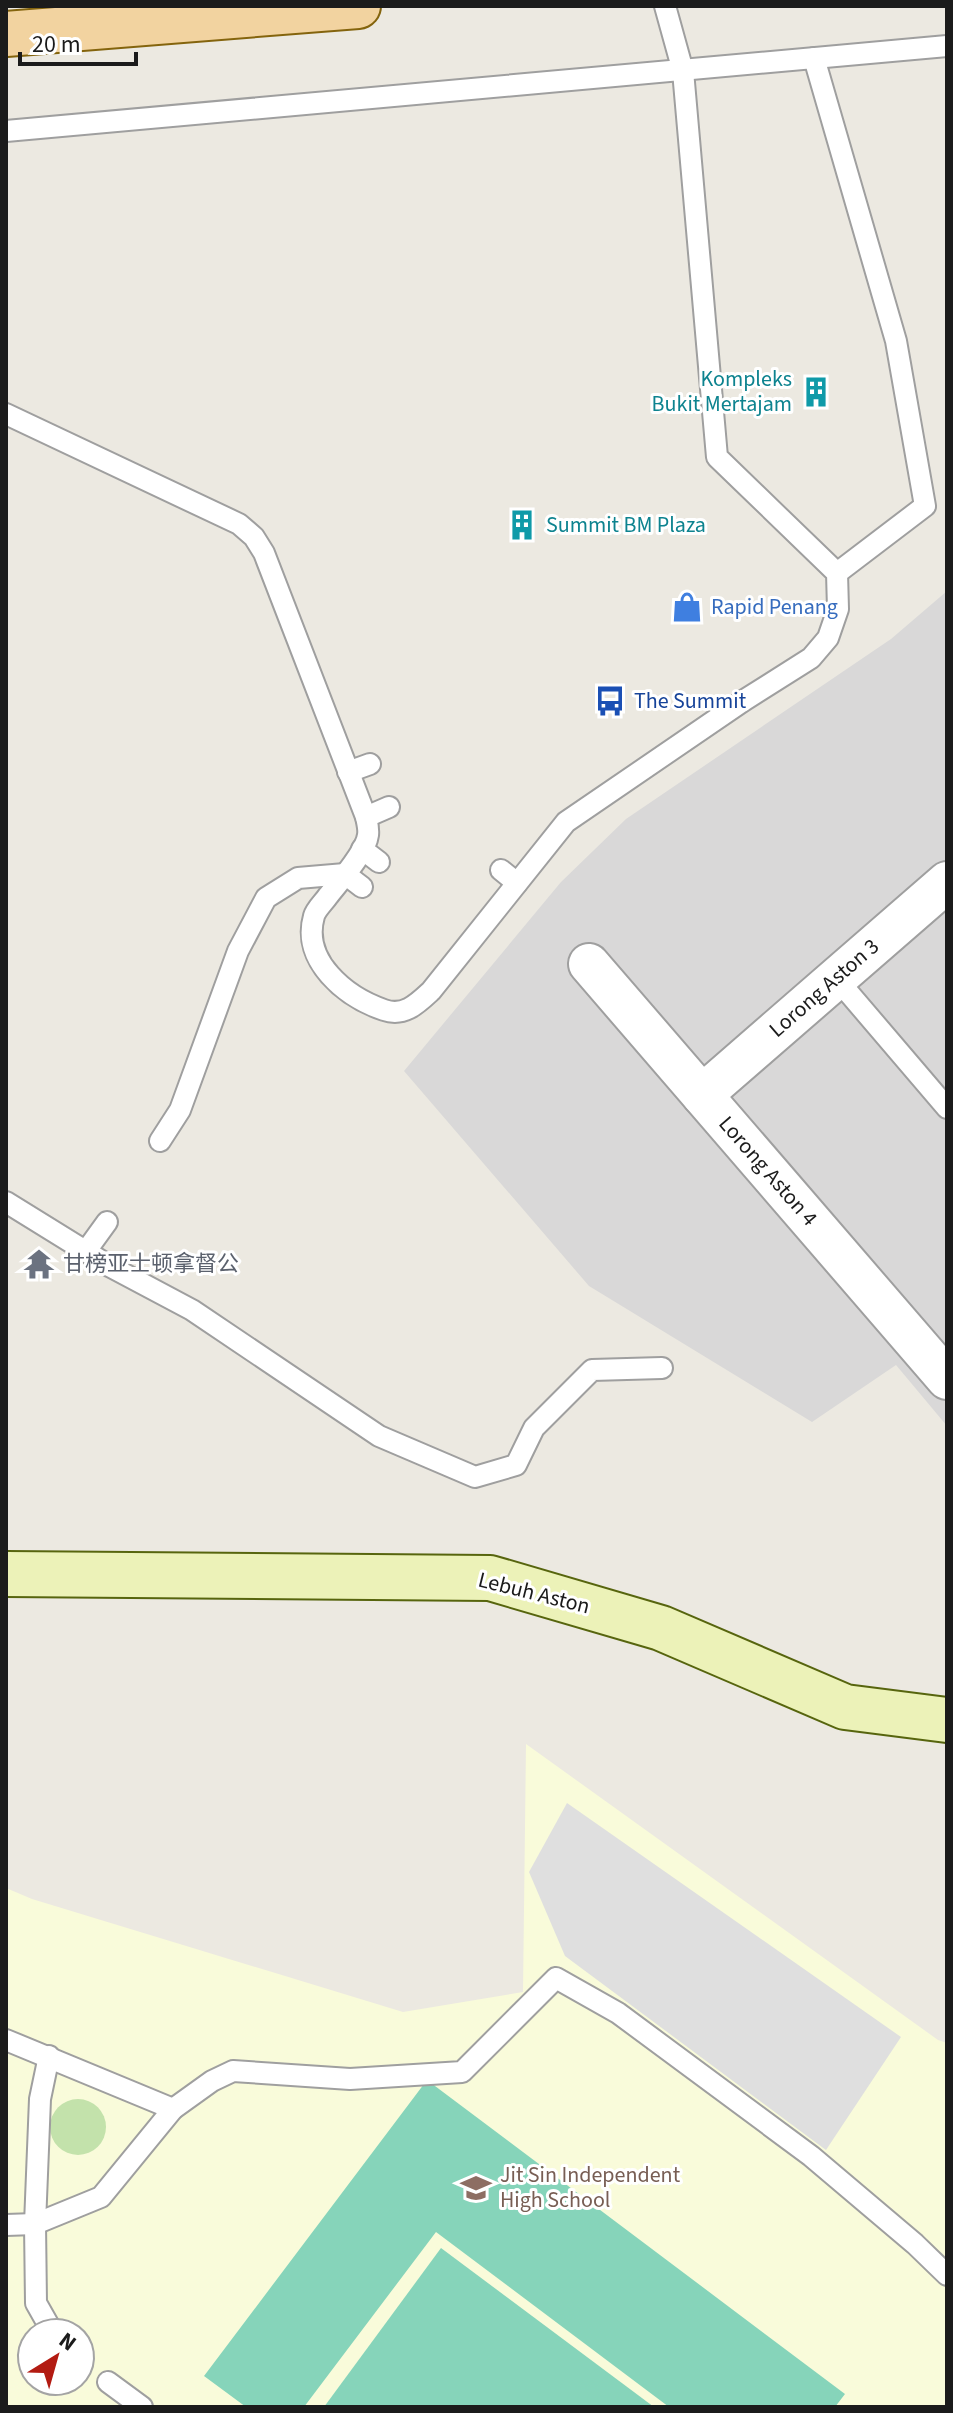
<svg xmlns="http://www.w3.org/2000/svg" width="953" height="2413" font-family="'Source Sans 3','Noto Sans SC',sans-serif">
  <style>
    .residential { fill: #d9d8d8 }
    .education { fill: #f9fbda; fill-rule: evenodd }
    .grass { fill: #c3e2ab }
    .pitch { fill: #86d4ba }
    .parking { fill: #dfdfdf }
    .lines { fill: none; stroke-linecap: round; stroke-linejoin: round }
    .lane-casing { stroke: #9f9f9f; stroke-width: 24 }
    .street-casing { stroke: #9f9f9f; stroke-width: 44 }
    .secondary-casing { stroke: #57650e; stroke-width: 48 }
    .primary-casing { stroke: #84640d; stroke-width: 48 }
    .lane { stroke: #fff; stroke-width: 20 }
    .street { stroke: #fff; stroke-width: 40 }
    .secondary { stroke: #ecf2b8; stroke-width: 44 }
    .primary { stroke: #f2d3a0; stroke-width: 44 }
    .labels { text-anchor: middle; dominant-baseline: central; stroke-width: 6; stroke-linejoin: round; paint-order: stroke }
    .culture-label { font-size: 22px; fill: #0d838f; stroke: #fff; text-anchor: end }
    .shop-label { font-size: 22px; fill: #366cbe; stroke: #fff; text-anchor: start }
    .transit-label { font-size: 22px; fill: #164399; stroke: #fff; text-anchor: start }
    .street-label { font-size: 22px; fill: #1b1b1b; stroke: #fff }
    .worship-label { font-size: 22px; fill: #5b616d; stroke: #fff; text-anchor: start }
    .education-label { font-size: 22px; fill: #785e54; stroke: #fff; text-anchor: start }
  </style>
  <rect width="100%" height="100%" fill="#ece9e1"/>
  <path class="residential" d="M947 591V1426L896 1365 812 1422 589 1286 404 1071 561 882 626 819 891 639Z"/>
  <path class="education" d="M526 1744 938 2040 947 2043V2407H6V1888L32 1899 403 2012 523 1992ZM32 2333H80V2381H32Z"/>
  <circle class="grass" cx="78" cy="2127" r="28"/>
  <g class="pitch">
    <path d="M427 2080 845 2394 835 2407H669L436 2232 304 2407H246L204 2376Z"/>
    <path d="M441 2248 654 2407H324Z"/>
  </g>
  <path class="parking" d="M567 1803 901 2037 826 2150 565 1956 529 1872Z"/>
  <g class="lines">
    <g class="lane-casing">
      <g id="lane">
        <path d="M814 58 896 341 925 506 837 573"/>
        <path d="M6 131 947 46"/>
        <path d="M6 414 239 524 254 537 264 553 366 817C367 822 369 829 368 835 366 852 339 882 328 896 324 902 316 909 314 916 301 961 346 997 384 1010 404 1017 417 1004 431 991L566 822 743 701 811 658 828 638 838 609 837 573 717 457 683 71 665 6"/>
        <path d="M348 772 370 764"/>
        <path d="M366 817 389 807"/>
        <path d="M362 849 379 862"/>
        <path d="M501 870 517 883"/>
        <path d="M836 978 947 1108"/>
        <path d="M160 1141 180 1110 238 951 266 898 298 878 345 874 362 887"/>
        <path d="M6 1202 111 1267 192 1310 379 1436 475 1477 516 1465 534 1428 592 1370 662 1368"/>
        <path d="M86 1251 107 1222"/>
        <path d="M6 2040 173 2109"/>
        <path d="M49 2056 40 2099 35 2224 36 2303 53 2333"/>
        <path d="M6 2225 35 2224 101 2197 173 2109 212 2081 233 2071 350 2079 462 2072 556 1978 618 2013 811 2156 915 2244 947 2275"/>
        <path d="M108 2382 142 2407"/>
      </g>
    </g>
    <g class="street-casing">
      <g id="street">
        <path d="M589 964 947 1379"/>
        <path d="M702 1095 947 882"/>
      </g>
    </g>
    <g class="secondary-casing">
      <path id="secondary" d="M6 1574 490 1578 661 1628 845 1707 947 1720"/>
    </g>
    <g class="primary-casing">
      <path id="primary" d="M6 34 358 6"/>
    </g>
    <use href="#lane" class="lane"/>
    <use href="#street" class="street"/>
    <use href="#secondary" class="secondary"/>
    <use href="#primary" class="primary"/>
  </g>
  <defs>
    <g id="building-bare" transform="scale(2.4)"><path d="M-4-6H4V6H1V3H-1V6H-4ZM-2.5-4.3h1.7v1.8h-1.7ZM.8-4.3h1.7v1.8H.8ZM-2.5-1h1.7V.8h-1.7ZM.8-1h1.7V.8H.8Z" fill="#0f9aa8" stroke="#fff" stroke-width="2.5" paint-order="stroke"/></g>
    <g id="shop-bare" transform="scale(2.4)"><path d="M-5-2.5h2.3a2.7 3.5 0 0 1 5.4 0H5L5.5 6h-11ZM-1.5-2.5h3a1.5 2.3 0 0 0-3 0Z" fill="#3f7fe0" stroke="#fff" stroke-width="2.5" paint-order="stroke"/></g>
    <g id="bus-bare" transform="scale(2.4)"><path d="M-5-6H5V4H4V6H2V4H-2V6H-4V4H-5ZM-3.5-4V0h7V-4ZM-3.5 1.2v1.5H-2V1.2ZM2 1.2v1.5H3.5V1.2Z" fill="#1a4fb4" stroke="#fff" stroke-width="2.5" paint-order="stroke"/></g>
    <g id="temple-bare" transform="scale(2.4)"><path d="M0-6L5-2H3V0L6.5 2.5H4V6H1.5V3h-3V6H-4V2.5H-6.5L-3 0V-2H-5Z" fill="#6b7280" stroke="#fff" stroke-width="2.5" paint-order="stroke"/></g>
    <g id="school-bare" transform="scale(2.4)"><path d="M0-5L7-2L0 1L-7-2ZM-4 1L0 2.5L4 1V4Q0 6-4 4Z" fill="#8d6e63" stroke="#fff" stroke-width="2.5" paint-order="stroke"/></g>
  </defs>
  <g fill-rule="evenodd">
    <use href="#building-bare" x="816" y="392"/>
    <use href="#building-bare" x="522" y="525"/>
    <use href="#shop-bare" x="687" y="607"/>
    <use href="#bus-bare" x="610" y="701"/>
    <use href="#temple-bare" x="39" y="1264"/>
    <use href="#school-bare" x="476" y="2188"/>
  </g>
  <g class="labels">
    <g class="culture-label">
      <text x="792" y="379">Kompleks<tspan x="792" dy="25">Bukit Mertajam</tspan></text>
      <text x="546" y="525" text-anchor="start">Summit BM Plaza</text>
    </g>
    <g class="shop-label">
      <text x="711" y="607">Rapid Penang</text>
    </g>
    <g class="transit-label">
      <text x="634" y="701">The Summit</text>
    </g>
    <g class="street-label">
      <text transform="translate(824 988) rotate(-41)">Lorong Aston 3</text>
      <text transform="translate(768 1171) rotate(49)">Lorong Aston 4</text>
      <text transform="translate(534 1593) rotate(14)">Lebuh Aston</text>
    </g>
    <g class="worship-label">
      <text x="63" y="1264">甘榜亚士顿拿督公</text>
    </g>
    <g class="education-label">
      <text x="500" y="2175">Jit Sin Independent<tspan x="500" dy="25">High School</tspan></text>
    </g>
  </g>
  <rect width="953" height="2413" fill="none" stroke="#1b1b1b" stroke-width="16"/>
  <g transform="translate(56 2357) rotate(37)"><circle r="38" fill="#ffffff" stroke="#a4a4a4" stroke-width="2"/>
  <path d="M0-6L14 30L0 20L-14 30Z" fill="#b31b12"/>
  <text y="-12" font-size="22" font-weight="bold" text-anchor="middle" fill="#1b1b1b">N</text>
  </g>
  <path d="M20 52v12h116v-12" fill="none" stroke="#1b1b1b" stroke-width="4"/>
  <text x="32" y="52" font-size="24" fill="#1b1b1b" stroke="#ffffff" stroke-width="6" paint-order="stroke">20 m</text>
</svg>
